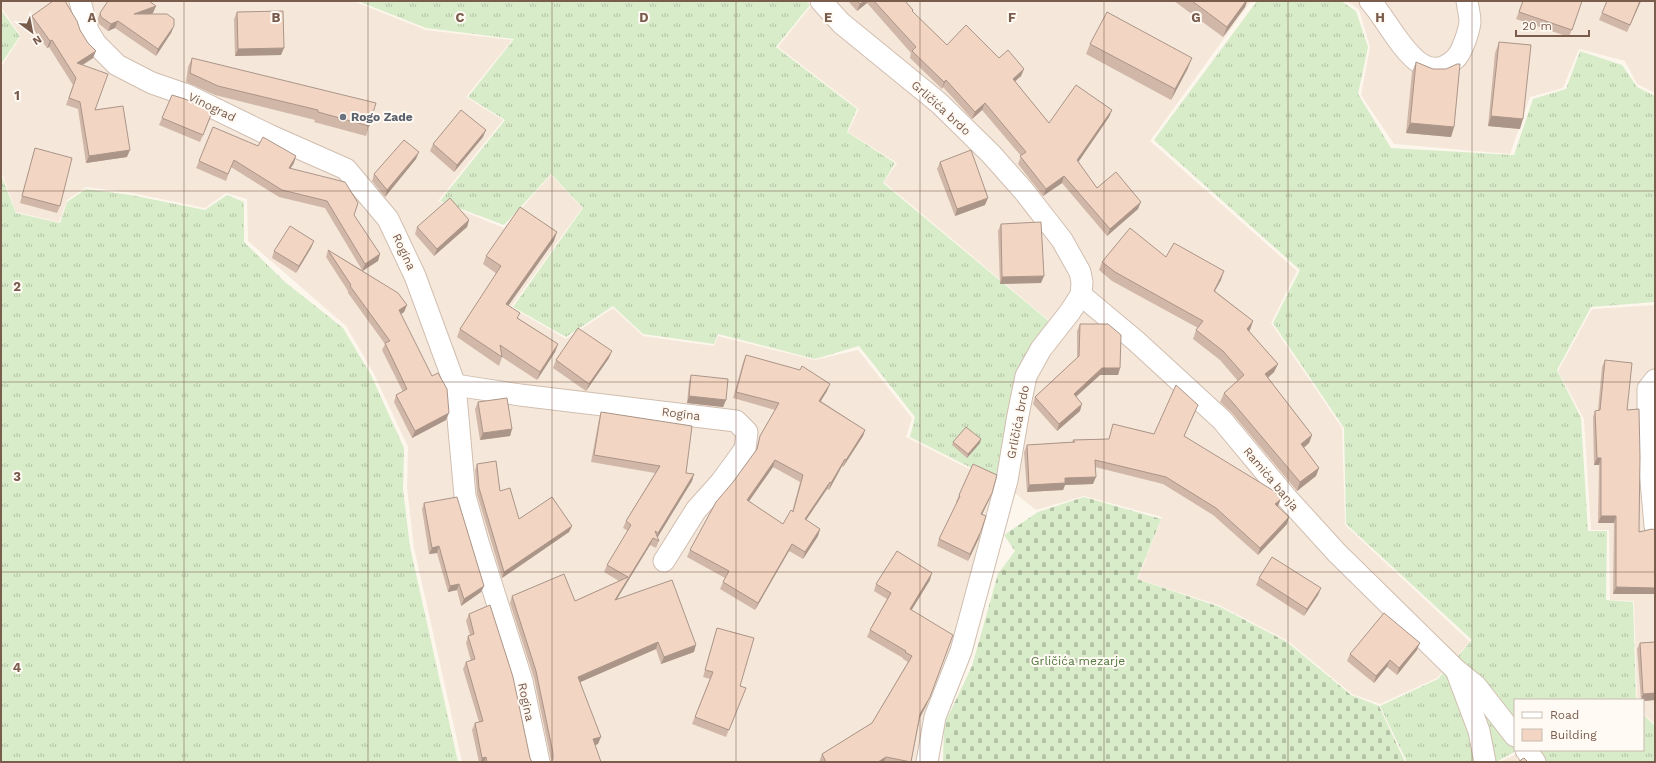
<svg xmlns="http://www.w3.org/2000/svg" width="1656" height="763" font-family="'Work Sans',sans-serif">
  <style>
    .residential { fill: #f5e8da }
    .grass { fill: url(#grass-tufts) }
    .cemetery { fill: url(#cemetery-stones) }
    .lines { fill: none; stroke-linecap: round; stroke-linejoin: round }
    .street-casing { stroke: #d1beb0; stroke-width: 23 }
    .street { stroke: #fff; stroke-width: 21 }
    .wall { fill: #d1b7a8; fill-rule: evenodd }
    .shaded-wall { fill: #aa9588 }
    .building { fill: #f3d5c3; stroke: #aa9588; fill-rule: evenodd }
    .grid { fill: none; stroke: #7a5c4d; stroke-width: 1; stroke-opacity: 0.55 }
    .worship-dot { fill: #6b7280; stroke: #fffaf3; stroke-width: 1.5 }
    .labels { text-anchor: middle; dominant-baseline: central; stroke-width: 4; stroke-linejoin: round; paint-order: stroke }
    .street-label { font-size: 12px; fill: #7a5c4d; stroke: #fffaf3 }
    .worship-label { font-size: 12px; font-weight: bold; fill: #5b616d; stroke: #fffaf3; text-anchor: start }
    .park-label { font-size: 12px; fill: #537a41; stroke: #fffaf3 }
    .grid-label { font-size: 13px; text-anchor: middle; font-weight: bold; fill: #7a5c4d; stroke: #fffaf3; stroke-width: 4; stroke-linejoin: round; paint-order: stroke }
  </style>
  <defs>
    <pattern id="grass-tufts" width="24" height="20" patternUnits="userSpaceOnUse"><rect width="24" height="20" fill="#d8ecc9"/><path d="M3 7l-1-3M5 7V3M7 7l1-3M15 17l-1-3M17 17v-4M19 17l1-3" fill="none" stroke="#b4c2a5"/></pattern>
    <pattern id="cemetery-stones" width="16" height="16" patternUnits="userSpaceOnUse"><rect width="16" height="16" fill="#d8ecc9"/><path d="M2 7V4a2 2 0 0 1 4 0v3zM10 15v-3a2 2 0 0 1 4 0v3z" fill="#b4c2a5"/></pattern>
  </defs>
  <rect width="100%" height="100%" fill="#fdf6ec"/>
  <g class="residential">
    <path d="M1 1H353L426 30 512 40 466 97 503 120 438 201 504 228 551 175 582 208 511 307 566 339 613 308 643 336 714 346 718 336 815 360 858 350 912 418 906 437 1001 485 924 762H462L414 548 407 488 408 447 374 374 346 326 248 241 247 199 226 193 205 208 132 193 86 187 67 200 59 222 16 212 1 171V67L21 36 1 7Z"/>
    <path d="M808 1H1251L1150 141 1297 271 1271 323 1342 428 1345 525 1470 642 1437 678 1380 704 1352 694 1288 641 1221 606 1138 579 1162 517 1084 496 1036 510 1004 484 1052 323 884 182 897 163 848 132 859 109 778 47 812 5Z"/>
    <path d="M1347 1H1655V93L1637 84 1625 61 1579 49 1563 88 1530 97 1510 154 1394 144 1361 95 1370 47 1359 10Z"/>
    <path d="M1655 305V724L1643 713V700H1637L1634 601 1610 600 1609 530H1591L1584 419 1558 371 1592 309Z"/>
    <path d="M1520 752 1529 762H1500Z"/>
  </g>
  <g class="grass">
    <path d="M358 1H806L810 5 776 47 857 109 847 132 895 163 883 183 1051 323 1003 484 910 437 915 417 859 346 815 359 718 334 714 344 643 334 613 306 566 337 513 307 583 208 551 174 504 225 440 201 505 120 468 97 514 39 426 28Z"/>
    <path d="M1257 1H1341L1356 11 1368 47 1358 94 1391 148 1514 155 1533 99 1566 89 1580 51 1622 65 1637 87 1655 96V302L1591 307 1557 370 1581 418 1588 531H1607L1606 600 1633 602 1636 700H1515V750H1518L1496 762H1407L1380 706 1438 679 1472 640 1346 524 1344 428 1273 323 1300 270 1154 140Z"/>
    <path d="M1 10 20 36 1 64Z"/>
    <path d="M1 175 16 213 60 223 67 202 86 189 131 195 205 210 227 195 244 202V242L285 282 343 328 371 375 404 448 403 489 410 547 458 762H1Z"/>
    <path d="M1643 714 1655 726V762H1530L1519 750H1643Z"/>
  </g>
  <path class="cemetery" d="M1084 497 1161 519 1137 579 1220 607 1287 642 1351 695 1379 706 1405 762H943L944 725 972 666 998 574 1015 551 1004 535 1038 512Z"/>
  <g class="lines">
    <g class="street-casing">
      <g id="street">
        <path d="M80 1 88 31 96 44 117 65 152 83 187 95 269 135 346 169 388 219 415 276 455 385 465 496 478 542 522 681 539 762"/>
        <path d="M821 1 841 23 939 103 991 154 1023 190 1062 240 1080 272 1082 282 1081 295 1070 312 1041 349 1026 376 1018 415 1007 480 961 651 935 717 927 762"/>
        <path d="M1370 1C1390 21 1419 94 1455 59 1462 53 1469 31 1470 22 1470 16 1468 8 1467 1"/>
        <path d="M1081 295 1136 341 1222 420 1286 497 1337 553 1456 670 1479 731 1485 762"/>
        <path d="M1655 380 1648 389V447L1655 526"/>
        <path d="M455 385 520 395 736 421 747 432 745 449 721 482 696 510 664 561"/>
        <path d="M1456 670 1476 686 1515 736"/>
        <path d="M1526 750 1535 762"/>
      </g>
    </g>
    <use href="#street" class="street"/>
  </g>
  <g class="wall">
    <path d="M848 1H905L912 12 947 45 999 58 1024 69 1021 76 1015 81 1049 123 1112 110 1109 117 1078 162 1097 188 1138 209 1107 236 1062 183 1043 196 1018 164 1021 156 982 110 972 119 943 87 942 89 910 58 911 53 867 3 857 11Z"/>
    <path d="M1174 1H1247L1245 7 1223 37Z"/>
    <path d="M1523 1H1582L1569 37 1516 19Z"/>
    <path d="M1641 1 1627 32 1599 20 1602 13Z"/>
    <path d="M237 12 281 55 235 56 234 19Z"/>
    <path d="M100 13H153L150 14 174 26 171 33 156 56 115 28 108 31 99 24 97 20Z"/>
    <path d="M32 16 80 30 93 58 83 65 95 110 127 157 86 163 78 109 66 105 73 85 49 47 47 48 29 23Z"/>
    <path d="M1499 42 1520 129 1488 126 1495 53Z"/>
    <path d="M1090 44 1188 68 1171 100 1086 54Z"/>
    <path d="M192 58 369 126 366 136 314 122 315 120 215 95 186 82 188 67Z"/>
    <path d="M1416 62 1433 69H1446L1454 127 1451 137 1406 133 1412 72Z"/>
    <path d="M162 118 210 119 200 142 159 125Z"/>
    <path d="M483 137 454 172 430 151 433 144Z"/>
    <path d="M258 146 294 163 290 169 354 215 380 254 378 261 363 271 407 305 404 312 401 314 446 420 412 438 394 402 396 395 403 392 382 350 385 344 348 293V291L326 257 328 250 362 270 325 208 279 197 231 167 226 181 196 168 199 161Z"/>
    <path d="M35 148 60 206 57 213 20 203 33 155Z"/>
    <path d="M416 159 385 197 372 181 374 174Z"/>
    <path d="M940 162 985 205 955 216 937 169Z"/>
    <path d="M469 220 467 227 434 256 415 234 417 227Z"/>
    <path d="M1001 224 1041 283 1000 284 998 231Z"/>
    <path d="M314 241 311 248 296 273 272 258 274 251Z"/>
    <path d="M554 241 508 306 518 318 558 344 555 352 537 380 502 357 499 366 457 337 460 329 497 274 483 264 486 256Z"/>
    <path d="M1166 257 1221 280 1215 291 1253 321 1249 331 1278 364 1274 372 1268 378 1312 435 1309 443 1304 448 1319 468 1316 476 1297 491 1231 412 1220 402 1224 393 1238 381 1220 360 1193 339 1196 330 1198 328 1112 281 1099 270 1102 262Z"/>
    <path d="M1080 324 1120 368 1118 375H1100L1076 397 1080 411 1057 431 1033 404 1035 397 1077 358V331Z"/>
    <path d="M746 355 827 391 821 401 865 430 863 436 843 467 842 466 829 490 827 489 806 520 820 529 818 536 803 559 789 551 755 610 720 589 723 582 725 578 687 557 690 550 733 482 756 451 760 436 775 410 733 398 743 362ZM773 467 800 482 792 512 783 524 749 501Z"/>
    <path d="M609 358 586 391 553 368 556 360Z"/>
    <path d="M1605 360 1627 410 1639 532 1655 530V594H1613L1614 523H1598L1599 465H1594L1593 417 1595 411 1598 410 1602 367Z"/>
    <path d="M691 375 726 400 723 407 687 403 689 382Z"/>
    <path d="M478 402 512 429 510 436 480 440 475 409Z"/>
    <path d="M601 412 686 473 694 474 692 481 657 537 659 541 656 548 650 545 617 599 694 652 661 664 656 649 580 682 598 744 551 762V760L534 678 510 603 512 596 575 601 619 581 604 572 607 565 628 531 623 528 626 521 655 473 591 462 599 419Z"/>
    <path d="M1195 412 1184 436 1278 506 1287 524 1258 555 1213 515 1163 484 1095 467 1093 484 1065 485 1063 490 1027 492 1024 452 1027 445 1072 442 1073 440 1109 439 1113 424 1154 434Z"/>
    <path d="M953 442 980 443 967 458 952 445Z"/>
    <path d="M477 464 500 491 519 519 572 526 569 532 502 578 477 494 475 470Z"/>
    <path d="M959 495 989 500 982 514 979 538 968 561 937 546 939 539 957 503 956 502Z"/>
    <path d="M424 503 484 586 481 592 461 606 457 590 448 592 437 553 429 554 422 509Z"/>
    <path d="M1259 578 1321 588 1318 595 1304 616 1256 585Z"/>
    <path d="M930 580 911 610 927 704 920 718 911 762H819L822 754 872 723 908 662 903 659V658L867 637 870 630 887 599 874 591 876 584Z"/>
    <path d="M469 614 530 758 532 762H479L472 730 475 723 479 722 463 669 466 662 471 661 466 643 468 636 470 635 466 621Z"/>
    <path d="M717 628 743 695 726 737 692 724 710 679 703 677Z"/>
    <path d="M1655 642V700L1643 701V700H1641L1637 649 1640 643Z"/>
    <path d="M1417 650 1397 675 1387 667 1374 683 1347 661 1350 654Z"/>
  </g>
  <g class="shaded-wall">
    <path d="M864 1H868L867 3 857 11 860 4Z"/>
    <path d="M1246 1H1247L1245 7 1223 37 1227 27Z"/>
    <path d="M1640 1H1641L1627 32 1630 25Z"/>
    <path d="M156 6 153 13 132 21 134 14Z"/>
    <path d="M118 21 115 28 108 31 111 24Z"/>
    <path d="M174 26 171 33 156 56 158 49Z"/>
    <path d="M52 40 49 47 47 48 50 41Z"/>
    <path d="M284 48 281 55 235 56 238 49Z"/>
    <path d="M96 51 93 58 74 70 77 63Z"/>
    <path d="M1192 58 1188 68 1171 100 1175 89Z"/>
    <path d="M1024 69 1021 76 1010 86 1013 79Z"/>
    <path d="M946 80 943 87 942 89 944 82Z"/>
    <path d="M985 103 982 110 972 119 975 112Z"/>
    <path d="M1112 110 1109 117 1075 167 1077 160Z"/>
    <path d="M1491 116 1523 119 1520 129 1488 126Z"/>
    <path d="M1410 123 1454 127 1451 137 1406 133Z"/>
    <path d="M486 130 483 137 454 172 457 165Z"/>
    <path d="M130 150 127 157 86 163 89 156Z"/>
    <path d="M419 152 416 159 385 197 387 190Z"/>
    <path d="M296 156 294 163 286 175 289 168Z"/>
    <path d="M1064 176 1062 183 1043 196 1046 189Z"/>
    <path d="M988 198 985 205 955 216 957 209Z"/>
    <path d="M1141 202 1138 209 1107 236 1110 229Z"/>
    <path d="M469 220 467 227 434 256 437 249Z"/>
    <path d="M557 232 554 241 503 313 506 304Z"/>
    <path d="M314 241 311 248 296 273 299 266Z"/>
    <path d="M380 254 378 261 362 271 365 264Z"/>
    <path d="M1224 271 1221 280 1210 299Z"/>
    <path d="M1044 276 1041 283 1000 284 1002 277Z"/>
    <path d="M407 305 404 312 397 317 399 310Z"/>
    <path d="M1253 321 1250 330 1244 338 1247 329Z"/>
    <path d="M558 344 555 352 537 380 540 372Z"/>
    <path d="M612 351 609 358 586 391 589 384Z"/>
    <path d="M1278 364 1274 372 1262 383 1265 374Z"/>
    <path d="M1102 368H1120L1118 375H1100L1071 401 1074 394Z"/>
    <path d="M830 384 827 391 817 407 819 401Z"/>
    <path d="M689 396 726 400 723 407 687 403Z"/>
    <path d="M1082 404 1080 411 1057 431 1059 424Z"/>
    <path d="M449 413 446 420 412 438 415 431Z"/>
    <path d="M512 429 510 436 480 440 483 433Z"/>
    <path d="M865 430 863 436 843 467 846 460Z"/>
    <path d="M1312 435 1309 443 1297 453 1301 444Z"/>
    <path d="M981 439 980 443 967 458 968 454Z"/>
    <path d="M1597 458H1601L1599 465H1594Z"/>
    <path d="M845 459 842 466 829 490 831 483Z"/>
    <path d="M775 460 773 467 745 507 747 500Z"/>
    <path d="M1319 468 1316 476 1297 491 1300 482Z"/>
    <path d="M694 474 692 481 656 540 658 533Z"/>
    <path d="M1096 477 1093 484 1065 485 1063 490 1027 492 1029 485 1065 478Z"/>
    <path d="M830 482 827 489 802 526 805 519Z"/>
    <path d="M992 493 989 500 979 521 981 514Z"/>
    <path d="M1281 499 1278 506 1272 511 1275 504Z"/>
    <path d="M1601 516H1616L1614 523H1598Z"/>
    <path d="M1289 517 1287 524 1258 555 1260 548Z"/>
    <path d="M572 526 569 532 502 578 504 572Z"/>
    <path d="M820 529 818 536 803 559 805 552Z"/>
    <path d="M981 531 979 538 968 561 970 554Z"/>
    <path d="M653 538 650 545 612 607 615 600Z"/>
    <path d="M792 544 789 551 755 610 758 603Z"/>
    <path d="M439 546 437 553 429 554 432 548Z"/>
    <path d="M932 573 930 580 908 616 910 609Z"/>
    <path d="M459 584 457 590 448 592 450 586Z"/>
    <path d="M484 586 481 592 461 606 464 599Z"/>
    <path d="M1616 587 1655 588V594H1613Z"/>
    <path d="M1321 588 1318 595 1304 616 1307 609Z"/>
    <path d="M953 635 927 704 918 721 920 714Z"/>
    <path d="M658 642 656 649 576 684 578 677Z"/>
    <path d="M1420 643 1417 650 1397 675 1399 668Z"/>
    <path d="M696 645 694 652 661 664 664 657Z"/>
    <path d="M1390 660 1387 667 1374 683 1376 676Z"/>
    <path d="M1655 693V700L1643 701V700H1641L1643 694Z"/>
    <path d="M601 737 598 744 591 746 593 739Z"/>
    <path d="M486 757 484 762H481L482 758Z"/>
    <path d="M886 757 884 762H878Z"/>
  </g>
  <g class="building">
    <path d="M53 1H65L77 21 80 30 88 43 96 51 77 63 108 74 95 110 123 106 130 150 89 156 80 102 69 98 76 78 52 40 50 41 32 16Z"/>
    <path d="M108 1H149L156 6 134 14H167L174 19V26L158 49 118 21 111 24 101 17 100 13Z"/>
    <path d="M857 1H864L860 4Z"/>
    <path d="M874 1H905L913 10 912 11 947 45 966 25 999 58 1008 50 1024 69 1013 79 1049 123 1076 85 1112 110 1077 160 1097 188 1116 172 1141 202 1110 229 1064 176 1046 189 1020 156 1026 152 985 103 975 112 946 80 944 82 912 51 916 47Z"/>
    <path d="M1192 1H1246L1227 27Z"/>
    <path d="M1523 1H1582L1572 30 1519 12Z"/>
    <path d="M1607 1H1640L1630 25 1602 13Z"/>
    <path d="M283 11 284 48 238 49 237 12Z"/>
    <path d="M1107 12 1192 58 1175 89 1090 44Z"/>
    <path d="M1499 42 1531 45 1523 119 1491 116Z"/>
    <path d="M192 58 376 103 369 126 318 112V110L218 86 190 73Z"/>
    <path d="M1416 62 1433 69H1446L1457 64H1460L1454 127 1410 123Z"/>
    <path d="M172 95 185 99 212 112 203 135 162 118Z"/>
    <path d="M461 110 486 130 457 165 433 144Z"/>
    <path d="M213 127 258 146 263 137 296 156 289 168 345 182 358 203 354 215 380 254 365 264 327 201 282 190 234 160 228 174 199 161Z"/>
    <path d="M404 140 419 152 387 190 374 174Z"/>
    <path d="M35 148 72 158 60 206 22 196Z"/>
    <path d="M971 150 988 198 957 209 940 162Z"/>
    <path d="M450 198 469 220 437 249 417 227Z"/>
    <path d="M520 207 557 232 506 304 520 313 517 318 558 344 540 372 500 345 502 357 460 329 501 266 486 256Z"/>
    <path d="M1041 222 1044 276 1002 277 1001 224Z"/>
    <path d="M290 226 314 241 299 266 274 251Z"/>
    <path d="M1130 228 1166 257 1174 243 1224 271 1214 291 1253 321 1247 329 1278 364 1265 374 1312 435 1301 444 1319 468 1300 482 1234 404 1224 393 1244 375 1223 351 1196 330 1203 321 1115 272 1102 262Z"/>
    <path d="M328 250 398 293 407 305 399 310 432 376 438 373 447 389 449 413 415 431 396 395 407 389 385 343 390 341 350 286 351 285Z"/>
    <path d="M1080 324H1108L1121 335 1120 368H1102L1074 394 1082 404 1059 424 1035 397 1079 356Z"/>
    <path d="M578 328 612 351 589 384 556 360Z"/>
    <path d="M746 355 800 370 802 366 830 384 819 401 865 430 846 460 845 459 831 483 830 482 805 519 820 529 805 552 792 544 758 603 723 582 729 571 690 550 716 502 733 482 757 449 760 436 779 403 736 392ZM775 460 803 475 793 512 791 510 783 524 747 500Z"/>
    <path d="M1605 360 1632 363 1627 410 1639 409 1640 457 1639 532 1652 529 1655 530V588L1616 587V516H1601V458H1597L1595 411 1600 410Z"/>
    <path d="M691 375 728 379 726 400 689 396Z"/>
    <path d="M1176 385 1198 405 1184 436 1274 491 1281 499 1275 504 1289 517 1260 548 1216 508 1166 477 1095 460 1096 477 1065 478V483L1029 485 1027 445 1075 442 1073 440 1109 439 1113 424 1154 434Z"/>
    <path d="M507 398 512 429 483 433 478 402Z"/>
    <path d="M601 412 692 426 686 473 694 474 658 533 655 531 659 541 653 538 615 600 672 580 696 645 664 657 658 642 578 677 601 737 593 739 601 762H551L553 759V753L536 671 512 596 564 574 575 601 628 577 607 565 631 525 626 521 660 466 594 455Z"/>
    <path d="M966 427 981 439 968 454 953 442Z"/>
    <path d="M496 461 500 491 510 488 519 519 552 497 572 526 504 572 479 488 477 464Z"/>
    <path d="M973 464 997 475 992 493 981 514 986 516 981 531 970 554 939 539 960 496 959 495Z"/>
    <path d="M457 497 484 586 464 599 459 584 450 586 439 546 432 548 424 503Z"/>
    <path d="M897 551 932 573 910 609 953 635 930 697 920 714 911 762 886 757 878 762H826L822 754 872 723 912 656 905 652 906 651 870 630 891 593 876 584Z"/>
    <path d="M1272 557 1321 588 1307 609 1259 578Z"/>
    <path d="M490 605 513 677 530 758 532 762H487L486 757 482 758 475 723 483 721 466 662 475 659 468 636 474 634 469 614Z"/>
    <path d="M1384 613 1420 643 1399 668 1390 660 1376 676 1350 654Z"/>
    <path d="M717 628 754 638 740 686 746 688 729 730 695 717 713 672 705 670Z"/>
    <path d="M1655 642V693L1643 694 1640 643Z"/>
    <path d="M1524 758 1528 762H1518Z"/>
  </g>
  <path class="grid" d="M184 1V762M368 1V762M552 1V762M736 1V762M920 1V762M1104 1V762M1288 1V762M1472 1V762M1 191H1655M1 382H1655M1 572H1655"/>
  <circle class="worship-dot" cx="343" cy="117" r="4"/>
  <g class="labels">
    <g class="street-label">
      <text transform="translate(212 107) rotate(26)">Vinograd</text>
      <text transform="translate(941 108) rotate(42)">Grličića brdo</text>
      <text transform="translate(404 252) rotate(65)">Rogina</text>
      <text transform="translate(681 414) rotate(7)">Rogina</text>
      <text transform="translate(1018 422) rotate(-79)">Grličića brdo</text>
      <text transform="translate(1271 479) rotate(50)">Ramića banja</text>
      <text transform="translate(526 702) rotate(78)">Rogina</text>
    </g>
    <g class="worship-label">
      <text x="351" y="117">Rogo Zade</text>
    </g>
    <g class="park-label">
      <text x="1078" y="661">Grličića mezarje</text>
    </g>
  </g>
  <g class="grid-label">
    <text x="92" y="22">A</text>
    <text x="276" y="22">B</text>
    <text x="460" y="22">C</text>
    <text x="644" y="22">D</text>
    <text x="828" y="22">E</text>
    <text x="1012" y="22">F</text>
    <text x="1196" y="22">G</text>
    <text x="1380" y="22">H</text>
    <text x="17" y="100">1</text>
    <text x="17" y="291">2</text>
    <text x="17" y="481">3</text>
    <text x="17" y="672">4</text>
  </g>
  <rect width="1656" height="763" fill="none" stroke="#7a5c4d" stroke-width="4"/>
  <rect x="1514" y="699" width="130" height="52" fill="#fffaf3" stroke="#cabbb1"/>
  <rect x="1522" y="712" width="20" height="6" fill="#ffffff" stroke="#cabbb1"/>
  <text x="1550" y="719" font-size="12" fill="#7a5c4d">Road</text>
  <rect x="1522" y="729" width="20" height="12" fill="#f3d5c3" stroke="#cabbb1"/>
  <text x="1550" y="739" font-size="12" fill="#7a5c4d">Building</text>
  <g transform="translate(32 32) rotate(148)" stroke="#fffaf3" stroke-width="3" paint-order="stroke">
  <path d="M0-3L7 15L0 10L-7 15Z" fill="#7a5c4d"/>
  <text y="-6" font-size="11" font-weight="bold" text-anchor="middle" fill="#7a5c4d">N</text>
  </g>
  <path d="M1516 30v6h73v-6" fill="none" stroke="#7a5c4d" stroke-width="2"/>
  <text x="1522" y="30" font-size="12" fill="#7a5c4d" stroke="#fffaf3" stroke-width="3" paint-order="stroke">20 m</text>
</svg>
